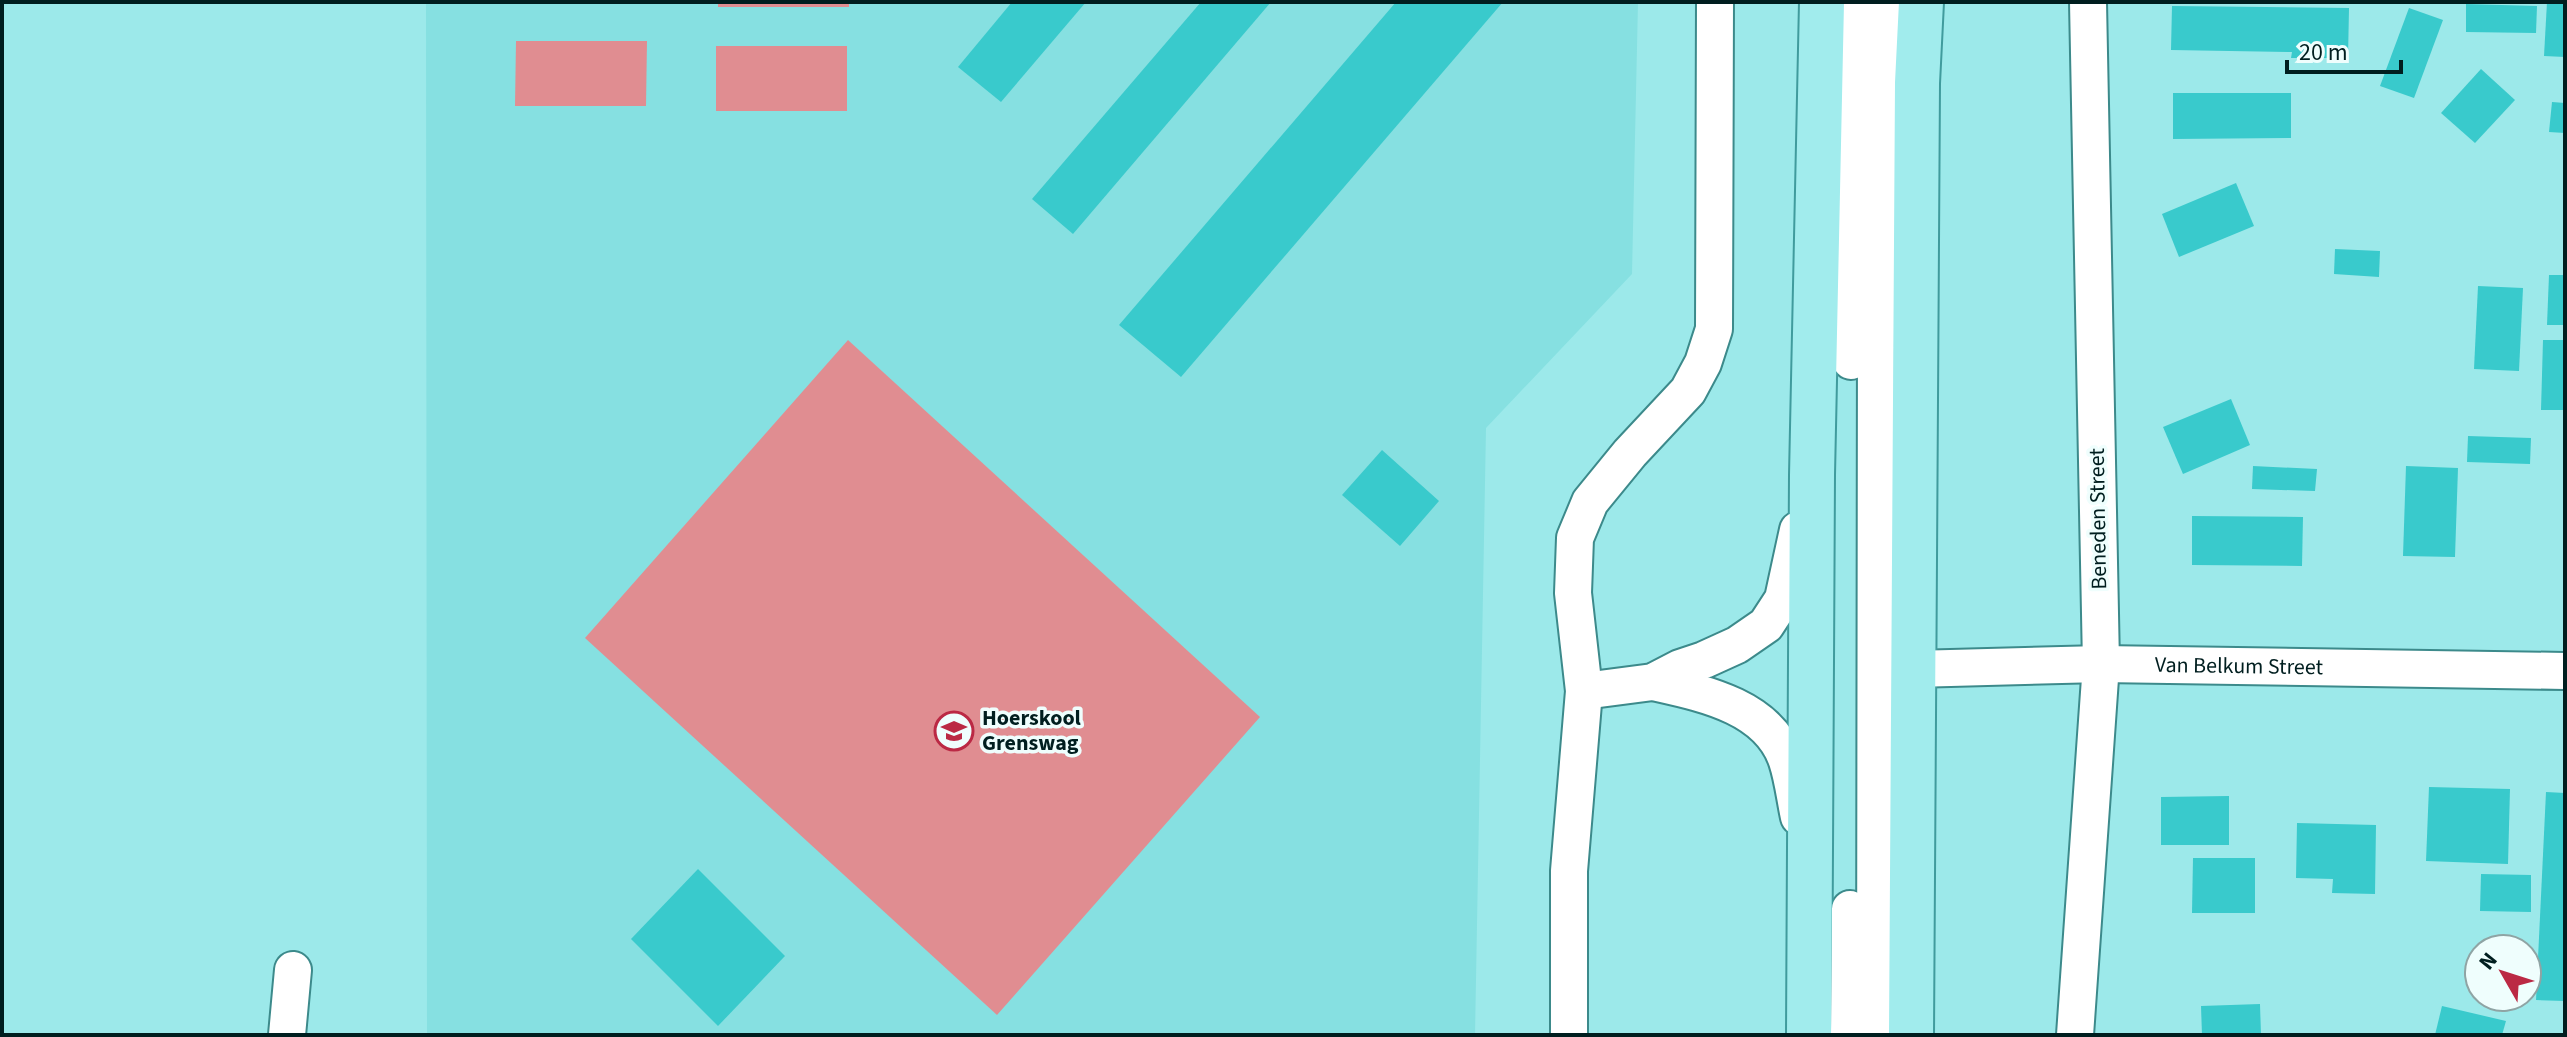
<svg xmlns="http://www.w3.org/2000/svg" width="2567" height="1037" font-family="'Source Sans 3',sans-serif">
  <style>
    .built { fill: #86e0e1 }
    .green { fill: #e08d91 }
    .building { fill: #39cacc }
    .lines { fill: none; stroke-linecap: round; stroke-linejoin: round }
    .minor-casing { stroke: #3c8a8b; stroke-width: 40 }
    .major-casing { stroke: #409b9d; stroke-width: 48 }
    .minor { stroke: #fff; stroke-width: 36 }
    .major { stroke: #a1eced; stroke-width: 44 }
    .labels { text-anchor: middle; dominant-baseline: central; stroke-width: 7; stroke-linejoin: round; paint-order: stroke }
    .street-label { font-size: 22px; fill: #001e1f; stroke: #effefd }
    .poi-label { font-size: 22px; font-weight: bold; fill: #001e1f; stroke: #effefd; text-anchor: start }
  </style>
  <rect width="100%" height="100%" fill="#9ce9ea"/>
  <path class="built" d="M426 2H1638L1632 274 1486 428 1475 1035H427Z"/>
  <g class="green">
    <rect x="718" y="2" width="131" height="5"/>
    <path d="M516 41H647L646 106H515Z"/>
    <rect x="716" y="46" width="131" height="65"/>
    <path d="M848 340 1260 717 997 1015 585 638Z"/>
  </g>
  <g class="building">
    <path d="M1012 2H1086L1001 102 958 67Z"/>
    <path d="M1201 2H1271L1073 234 1032 199Z"/>
    <path d="M1396 2H1503L1181 377 1119 325Z"/>
    <path d="M2547 2H2565V57L2544 56Z"/>
    <path d="M2466 4 2537 6 2536 33 2466 32Z"/>
    <path d="M2172 6 2349 8 2348 58H2291L2292 52 2171 50Z"/>
    <path d="M2409 8 2443 20 2414 98 2380 86Z"/>
    <path d="M2481 69 2515 100 2475 143 2441 113Z"/>
    <path d="M2173 93H2291V138L2173 139Z"/>
    <path d="M2552 102 2565 103V133L2549 132Z"/>
    <path d="M2236 183 2254 226 2179 257 2162 214Z"/>
    <path d="M2335 249 2380 251 2379 277 2334 274Z"/>
    <path d="M2549 275H2565V325H2547Z"/>
    <path d="M2478 286 2523 288 2519 371 2474 369Z"/>
    <path d="M2543 340H2565V410H2541Z"/>
    <path d="M2231 399 2250 445 2183 474 2163 427Z"/>
    <path d="M2468 436 2531 438 2530 464 2467 462Z"/>
    <path d="M1382 450 1439 501 1400 546 1342 495Z"/>
    <path d="M2253 466 2317 469 2315 491 2252 489Z"/>
    <path d="M2406 466 2458 468 2455 557 2403 556Z"/>
    <path d="M2192 516 2303 517 2302 566 2192 565Z"/>
    <path d="M2429 787 2510 789 2508 864 2426 861Z"/>
    <path d="M2546 792 2565 793V1001L2536 1000Z"/>
    <path d="M2229 796V845H2161V797Z"/>
    <path d="M2297 823 2376 825 2375 894 2332 893 2333 879 2296 878Z"/>
    <path d="M2193 858H2255V913H2192Z"/>
    <path d="M698 869 785 956 718 1026 631 939Z"/>
    <path d="M2481 874 2531 875V912L2480 911Z"/>
    <path d="M2260 1004 2261 1035H2202L2201 1006Z"/>
    <path d="M2442 1006 2506 1021 2502 1035H2435Z"/>
  </g>
  <g class="lines">
    <g class="minor-casing">
      <g id="minor">
        <path d="M1851 361 1856 2"/>
        <path id="s1" d="M1913 669 2101 664 2565 671"/>
        <path d="M1653 682C1702 693 1769 706 1787 761 1793 779 1795 799 1799 817"/>
        <path d="M1584 691 1653 682 1680 668 1704 660 1737 645 1766 625 1783 599 1798 530"/>
        <path d="M287 1035 293 970"/>
        <path d="M1569 1035V871L1584 691 1573 593 1575 538 1590 502 1630 453 1688 391 1703 363 1714 329 1715 2"/>
        <path d="M1849 1035 1850 909"/>
        <path d="M1875 1035 1876 329 1886 2"/>
        <path d="M2075 1035 2101 664 2088 2"/>
      </g>
    </g>
    <g class="major-casing">
      <g id="major">
        <path d="M1809 1035 1812 475 1822 2"/>
        <path d="M1911 1035 1917 83 1921 2"/>
      </g>
    </g>
    <use href="#minor" class="minor"/>
    <use href="#major" class="major"/>
  </g>
  <defs>
    <g id="school-ring" transform="scale(2)"><circle r="9.5" fill="#effefd" stroke="#bb2944" stroke-width="1.5"/><path d="M0-5L7-2L0 1L-7-2ZM-4 1L0 2.5L4 1V4Q0 6-4 4Z" fill="#bb2944"/></g>
  </defs>
  <g fill-rule="evenodd">
    <use href="#school-ring" x="954" y="731"/>
  </g>
  <g class="labels">
    <g class="street-label">
      <text transform="translate(2098 519) rotate(-91)">Beneden Street</text>
      <text stroke="none"><textPath href="#s1" startOffset="326">Van Belkum Street</textPath></text>
    </g>
    <g class="poi-label">
      <text x="982" y="718">Hoerskool<tspan x="982" dy="25">Grenswag</tspan></text>
    </g>
  </g>
  <rect width="2567" height="1037" fill="none" stroke="#001e1f" stroke-width="8"/>
  <g transform="translate(2503 973) rotate(309)"><circle r="38" fill="#effefd" stroke="#8fa4a4" stroke-width="2"/>
  <path d="M0-6L14 30L0 20L-14 30Z" fill="#bb2944"/>
  <text y="-12" font-size="22" font-weight="bold" text-anchor="middle" fill="#001e1f">N</text>
  </g>
  <path d="M2287 60v12h114v-12" fill="none" stroke="#001e1f" stroke-width="4"/>
  <text x="2299" y="60" font-size="24" fill="#001e1f" stroke="#effefd" stroke-width="6" paint-order="stroke">20 m</text>
</svg>
